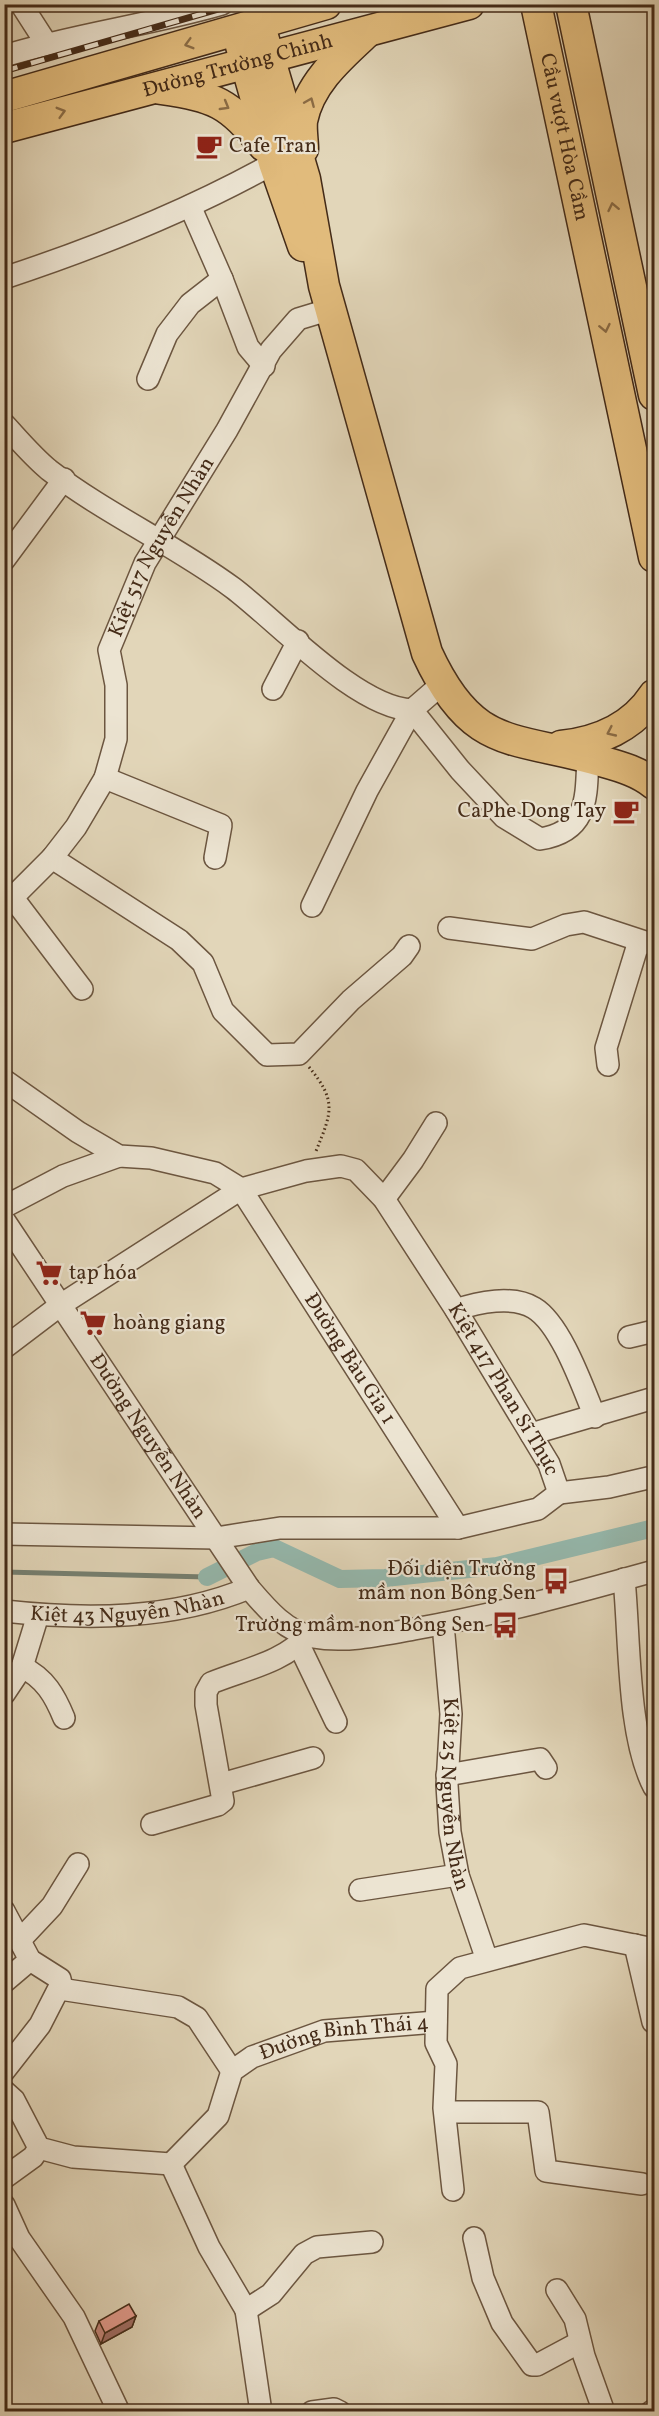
<svg xmlns="http://www.w3.org/2000/svg" width="659" height="2416" font-family="Vollkorn,serif">
  <style>
    .lines { fill: none; stroke-linecap: round; stroke-linejoin: round }
    .stream { stroke: #758072; stroke-width: 5 }
    .canal { stroke: #95b9ae; stroke-width: 18 }
    .minor-casing { stroke: #6c5640; stroke-width: 24 }
    .highway-casing { stroke: #442b18; stroke-width: 33 }
    .path { stroke: #442b18; stroke-width: 3; stroke-dasharray: 1.5 3; stroke-linecap: butt }
    .minor { stroke: #ece4d2; stroke-width: 21 }
    .highway { stroke: #e1bb7c; stroke-width: 30 }
    .rail-casing { stroke: #442b18; stroke-width: 7 }
    .rail { stroke: #ece4d2; stroke-width: 4.5; stroke-dasharray: 14; stroke-linecap: butt }
    .wall { fill: #c48579; stroke: #442b18; stroke-width: 1.5 }
    .shaded-wall { fill: #a06c63; stroke: #442b18; stroke-width: 1.5 }
    .building { fill: #e49b8d; stroke: #442b18; stroke-width: 1.5 }
    .oneway { stroke: #8b6c45 }
    .labels { text-anchor: middle; dominant-baseline: central; stroke-width: 4.5; stroke-linejoin: round; paint-order: stroke }
    .street-label { font-size: 21px; fill: #442b18; stroke: #ece4d2 }
    .poi-label { font-size: 21px; fill: #442b18; stroke: #ece4d2; text-anchor: start }
  </style>
  <rect width="100%" height="100%" fill="#e2d6b9"/>
  <filter id="stains"><feTurbulence type="fractalNoise" baseFrequency=".00333" numOctaves="4"/><feColorMatrix values="0 0 0 0 .2 0 0 0 0 .09 0 0 0 0 .02 0 0 0 .5 -.17"/></filter>
  <radialGradient id="worn" r=".72"><stop offset=".6" stop-color="#630" stop-opacity="0"/><stop offset="1" stop-color="#630" stop-opacity=".3"/></radialGradient>
  <g class="lines">
    <path class="stream" d="M4 1572 207 1577"/>
    <path class="canal" d="M207 1577 257 1552 274 1548 340 1579 385 1578 497 1566 654 1528"/>
    <g class="minor-casing">
      <g id="minor">
        <path d="M21 4 46 43"/>
        <path d="M4 56C76 34 150 25 222 4"/>
        <path d="M4 278C98 247 188 211 274 163"/>
        <path d="M222 279 248 347 264 366"/>
        <path d="M148 379 167 334 190 304 222 279 190 206"/>
        <path d="M4 424C18 439 33 457 49 470 106 514 175 545 233 588 278 622 357 708 412 710"/>
        <path d="M4 560 64 479"/>
        <path d="M273 689 298 641"/>
        <path d="M412 710 460 770 504 817 540 839C590 831 586 796 588 755"/>
        <path d="M105 778 221 825 215 858"/>
        <path d="M52 858 179 940 203 963 223 1011 267 1055 299 1054 351 1000 402 956 409 946"/>
        <path d="M13 898 82 989"/>
        <path id="s1" d="M4 906 52 858 76 827 105 778 116 739V685L109 650 145 563 227 430 271 350 298 319 331 309"/>
        <path d="M312 906 367 791 412 710 442 684"/>
        <path d="M449 928 532 939 566 925 584 922 654 945"/>
        <path d="M608 1065 606 1048 639 941"/>
        <path id="s2" d="M4 1080 78 1132 119 1156 151 1158 215 1173 241 1189 458 1528"/>
        <path d="M384 1199 413 1160 436 1123"/>
        <path d="M4 1207 63 1176 119 1156"/>
        <path id="s3" d="M4 1220 249 1588C267 1609 285 1631 313 1637 346 1643 382 1635 414 1629 495 1615 575 1593 654 1571"/>
        <path d="M456 1310C478 1302 513 1295 534 1308 561 1324 583 1388 595 1417"/>
        <path d="M629 1337 654 1331"/>
        <path id="s4" d="M4 1348 62 1304 241 1189 306 1171 341 1166 356 1170 384 1199 456 1310 549 1464 559 1493"/>
        <path d="M531 1434 654 1398"/>
        <path d="M559 1493 609 1487 648 1478"/>
        <path d="M4 1534 216 1538 280 1528H458L538 1509 559 1493"/>
        <path d="M624 1579C630 1639 627 1735 654 1787"/>
        <path id="s5" d="M4 1611C86 1620 172 1620 249 1588"/>
        <path id="s6" d="M443 1624 451 1714 447 1785 450 1832 458 1875 487 1960"/>
        <path d="M299 1645 336 1722"/>
        <path d="M22 1667C45 1678 55 1696 64 1718"/>
        <path d="M4 1694 22 1667 38 1615"/>
        <path d="M447 1775 540 1759 546 1768"/>
        <path d="M221 1784 313 1758"/>
        <path d="M152 1824 218 1805 223 1801 206 1705V1692L211 1683C245 1669 283 1663 308 1635"/>
        <path d="M360 1890 458 1875"/>
        <path d="M4 1911 30 1960 60 1979 61 1984 40 2025 4 2071"/>
        <path d="M20 1940 52 1906 78 1864"/>
        <path d="M635 1945 653 2022"/>
        <path d="M4 1982 30 1960"/>
        <path d="M60 1989 178 2007 197 2018 232 2071"/>
        <path id="s7" d="M4 2091 14 2100 39 2148 73 2157 171 2164 218 2116 232 2071 252 2057 324 2031 436 2022"/>
        <path d="M445 2112H538L546 2171 642 2184"/>
        <path d="M171 2164 209 2247 246 2310 271 2294 304 2254 317 2247 372 2242"/>
        <path d="M4 2178 33 2157 39 2148"/>
        <path d="M453 2190 444 2108 446 2064 436 2043 437 1989 460 1968 584 1935 654 1949"/>
        <path d="M4 2205 19 2238 74 2317 119 2412"/>
        <path d="M474 2238 483 2278 502 2323 532 2365H537L580 2342"/>
        <path d="M557 2290 575 2319 584 2356 604 2412"/>
        <path d="M246 2310 261 2412"/>
        <path d="M312 2412 334 2409 340 2412"/>
        <path d="M651 2412 654 2410"/>
      </g>
    </g>
    <g class="highway-casing">
      <g id="highway">
        <path id="s8" d="M536 4 654 557"/>
        <path d="M571 4 654 395"/>
        <path d="M259 23 305 179 324 286 427 653C473 753 514 735 604 762 622 767 639 772 654 784"/>
        <path d="M241 46 274 163 303 246"/>
        <path d="M161 89C216 97 228 102 264 146"/>
        <path d="M4 97 326 4"/>
        <path id="s9" d="M4 128 469 4"/>
        <path d="M303 149C303 141 301 130 302 121 309 84 339 58 365 34"/>
        <path d="M561 746C598 742 633 727 654 695"/>
      </g>
    </g>
    <path class="path" d="M309 1067C337 1101 332 1112 316 1151"/>
    <use href="#minor" class="minor"/>
    <use href="#highway" class="highway"/>
    <g class="rail-casing">
      <path id="rail" d="M4 71 236 4"/>
    </g>
    <use href="#rail" class="rail"/>
  </g>
  <path class="wall" d="M136 2316 132 2327 101 2344 95 2331 99 2321Z"/>
  <path class="shaded-wall" d="M136 2316 132 2327 101 2344 105 2333Z"/>
  <path class="building" d="M129 2304 136 2316 105 2333 99 2321Z"/>
  <defs><path id="oneway-chevron" d="M-2-3.5L2.5 0L-2 3.5" fill="none" stroke-width="1.6" stroke-linecap="round" stroke-linejoin="round" transform="scale(1.5)"/></defs>
  <g class="oneway">
    <use href="#oneway-chevron" transform="translate(189 44) rotate(164)"/>
    <use href="#oneway-chevron" transform="translate(310 102) rotate(-67)"/>
    <use href="#oneway-chevron" transform="translate(225 106) rotate(30)"/>
    <use href="#oneway-chevron" transform="translate(61 112) rotate(-16)"/>
    <use href="#oneway-chevron" transform="translate(613 207) rotate(-102)"/>
    <use href="#oneway-chevron" transform="translate(605 328) rotate(78)"/>
    <use href="#oneway-chevron" transform="translate(611 732) rotate(155)"/>
  </g>
  <defs>
    <g id="cafe-bare" transform="scale(2.07)"><path d="M-5.5-4.5H6V0H3Q3 3.5 0 3.5H-2.5Q-5.5 3.5-5.5 0ZM3-3.2v2h1.7v-2ZM-6 4.5H4V6H-6Z" fill="#8f2418" stroke="#ece4d2" stroke-width="2.5" paint-order="stroke"/></g>
    <g id="supermarket-bare" transform="scale(2.07)"><path d="M-6-5.5h2.5l.6 2H6L4.5 2H-2.5L-4.4-4H-6ZM-1.5 3.2a1.3 1.3 0 1 0 .1 0ZM3 3.2a1.3 1.3 0 1 0 .1 0Z" fill="#8f2418" stroke="#ece4d2" stroke-width="2.5" paint-order="stroke"/></g>
    <g id="bus-bare" transform="scale(2.07)"><path d="M-5-6H5V4H4V6H2V4H-2V6H-4V4H-5ZM-3.5-4V0h7V-4ZM-3.5 1.2v1.5H-2V1.2ZM2 1.2v1.5H3.5V1.2Z" fill="#8f2418" stroke="#ece4d2" stroke-width="2.5" paint-order="stroke"/></g>
  </defs>
  <g fill-rule="evenodd">
    <use href="#cafe-bare" x="209" y="146"/>
    <use href="#cafe-bare" x="626" y="811"/>
    <use href="#supermarket-bare" x="49" y="1273"/>
    <use href="#supermarket-bare" x="93" y="1323"/>
    <use href="#bus-bare" x="556" y="1581"/>
    <use href="#bus-bare" x="505" y="1625"/>
  </g>
  <g class="labels">
    <g class="street-label">
      <text stroke="none"><textPath href="#s9" startOffset="242">Đường Trường Chinh</textPath></text>
      <text stroke="none"><textPath href="#s8" startOffset="136">Cầu vượt Hòa Cầm</textPath></text>
      <text stroke="none"><textPath href="#s1" startOffset="410">Kiệt 517 Nguyễn Nhàn</textPath></text>
      <text stroke="none"><textPath href="#s2" startOffset="468">Đường Bàu Gia 1</textPath></text>
      <text stroke="none"><textPath href="#s4" startOffset="669">Kiệt 417 Phan Sĩ Thực</textPath></text>
      <text stroke="none"><textPath href="#s3" startOffset="260">Đường Nguyễn Nhàn</textPath></text>
      <text stroke="none"><textPath href="#s5" startOffset="124">Kiệt 43 Nguyễn Nhàn</textPath></text>
      <text stroke="none"><textPath href="#s6" startOffset="171">Kiệt 25 Nguyễn Nhàn</textPath></text>
      <text stroke="none"><textPath href="#s7" startOffset="435">Đường Bình Thái 4</textPath></text>
    </g>
    <g class="poi-label">
      <text x="229" y="146">Cafe Tran</text>
      <text x="606" y="811" text-anchor="end">CaPhe Dong Tay</text>
      <text x="69" y="1273">tạp hóa</text>
      <text x="113" y="1323">hoàng giang</text>
      <text x="536" y="1569" text-anchor="end">Đối diện Trường<tspan x="536" dy="24">mầm non Bông Sen</tspan></text>
      <text x="485" y="1625" text-anchor="end">Trường mầm non Bông Sen</text>
    </g>
  </g>
  <rect width="659" height="2416" fill="none" stroke="#e2d6b9" stroke-width="24"/>
  <rect x="6" y="6" width="647" height="2404" fill="none" stroke="#442b18" stroke-width="3"/>
  <rect x="12" y="12" width="635" height="2392" fill="none" stroke="#442b18" stroke-width="1.5"/>
  <rect width="100%" height="100%" filter="url(#stains)"/>
  <rect width="100%" height="100%" fill="url(#worn)"/>
</svg>
